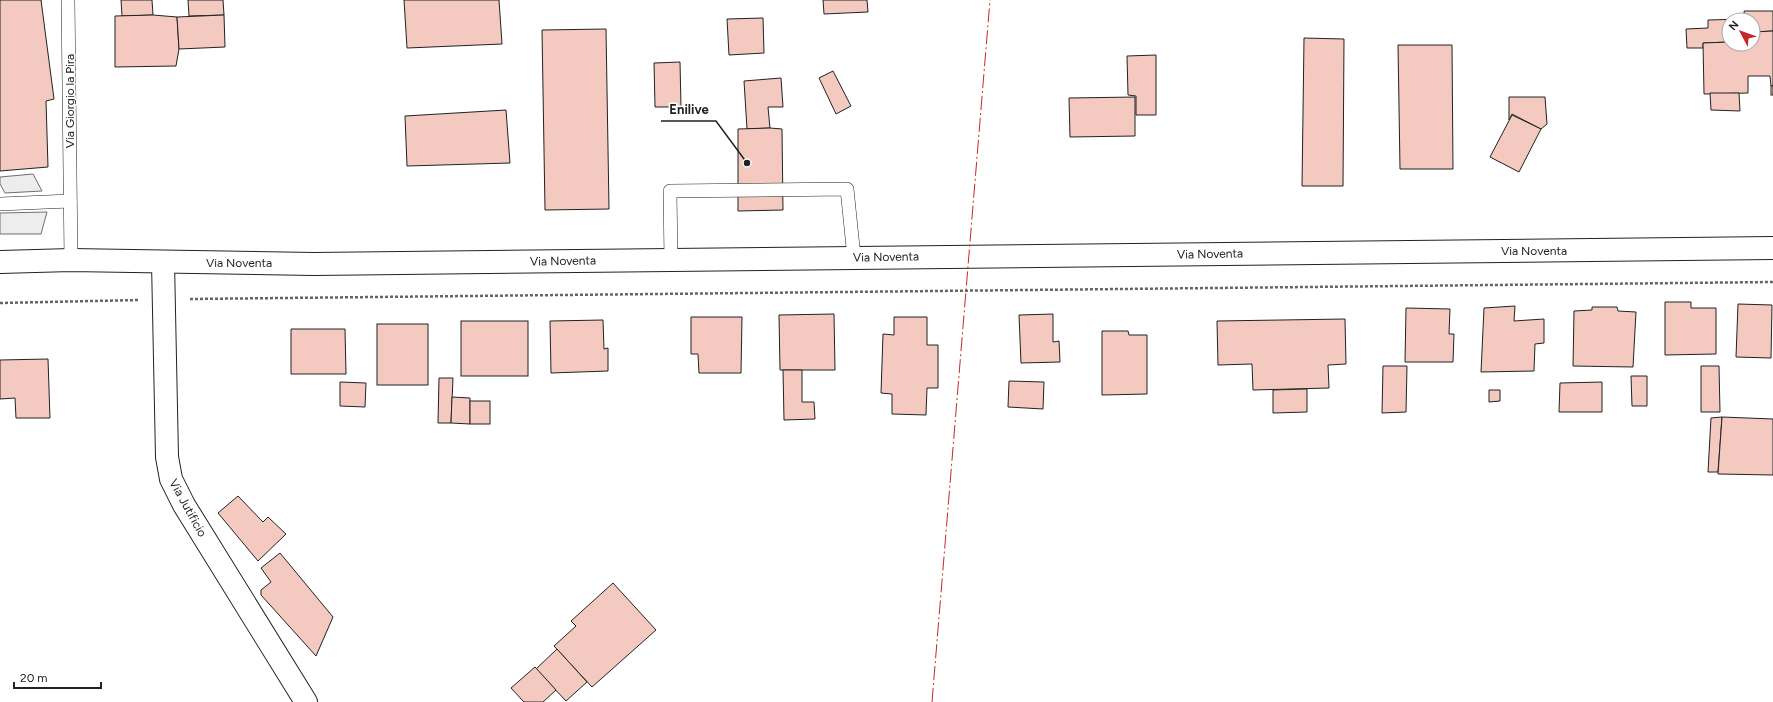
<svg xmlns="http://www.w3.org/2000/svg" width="1773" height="702" font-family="Figtree,sans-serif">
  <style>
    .parking { fill: #ededed; stroke: #6f6f6f }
    .building { fill: #f3c9c0; stroke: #222 }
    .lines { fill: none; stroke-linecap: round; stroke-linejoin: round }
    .lane-casing { stroke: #222; stroke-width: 14 }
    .street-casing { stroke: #222; stroke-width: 24 }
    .secondary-casing { stroke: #222; stroke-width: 24 }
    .path { stroke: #646464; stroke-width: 2.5; stroke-dasharray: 3 2; stroke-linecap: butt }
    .lane { stroke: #fff; stroke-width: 13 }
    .street { stroke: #fff; stroke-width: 22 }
    .secondary { stroke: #fff; stroke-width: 22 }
    .power { stroke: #c62828; stroke-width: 1; stroke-dasharray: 14 3 2 3; stroke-linecap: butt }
    .labels { text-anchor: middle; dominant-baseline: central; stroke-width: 3; stroke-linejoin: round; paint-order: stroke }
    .street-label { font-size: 12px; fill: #222; stroke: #fff }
    .leader { fill: none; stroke: #222; stroke-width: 1.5 }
    .callout-dot { fill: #222; stroke: #fff; stroke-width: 1.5 }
    .callout-label { font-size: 13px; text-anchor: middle; font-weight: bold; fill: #222; stroke: #fff; stroke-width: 3; stroke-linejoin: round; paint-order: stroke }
  </style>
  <rect width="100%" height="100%" fill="#fff"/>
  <g class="parking">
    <path d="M33 174 42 191 5 193 0 184V177Z"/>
    <path d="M47 212 41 234H0V213Z"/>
  </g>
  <g class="building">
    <path d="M0 0H41L54 99 46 101 48 167 0 171Z"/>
    <path d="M121 0H152L153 15 122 16Z"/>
    <path d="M188 0H223L224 15 189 16Z"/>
    <path d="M404 0H499L502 44 407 48Z"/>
    <path d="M823 0H867L868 12 824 14Z"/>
    <path d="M1744 11H1773V31L1753 32V20H1729V42L1703 43V48H1687L1686 29 1708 28V20L1745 19Z"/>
    <path d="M153 15 177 17 179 49 176 66 115 67V16Z"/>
    <path d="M224 15 225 47 179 49 177 17Z"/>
    <path d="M763 18 764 53 729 55 727 19Z"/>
    <path d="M606 29 609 209 545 210 542 30Z"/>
    <path d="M1773 31V86H1771L1770 76H1748V93L1704 94 1703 43 1729 42V44H1753V32Z"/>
    <path d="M1304 38 1344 39 1343 186H1302Z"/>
    <path d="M1398 45H1452L1453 169H1400Z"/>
    <path d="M1156 55V115H1136V96L1128 95 1127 56Z"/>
    <path d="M680 62 681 107H655L654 63Z"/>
    <path d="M833 71 851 106 836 114 819 78Z"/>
    <path d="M781 78 783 107H768L770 128 747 129 744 81Z"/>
    <rect x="1771" y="86" width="2" height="9"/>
    <path d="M1710 93H1739L1740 111 1711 110Z"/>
    <path d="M1135 97V136L1070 137 1069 98Z"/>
    <path d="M1509 97H1545L1547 124 1541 129 1512 114 1509 120Z"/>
    <path d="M506 110 510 163 407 166 405 116Z"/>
    <path d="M1512 115 1541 129 1519 172 1490 157Z"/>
    <path d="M770 128 782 129 783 210 738 211V129Z"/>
    <path d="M1665 302H1691V308H1716V354L1665 355Z"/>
    <path d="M1738 304 1772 305 1771 358 1736 357Z"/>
    <path d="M1515 306 1514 321 1544 319V343L1535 344 1534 371 1481 372 1484 308Z"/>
    <path d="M1592 307H1617L1618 311 1636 312 1633 367 1573 366 1574 311 1592 310Z"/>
    <path d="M1406 308 1450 309 1449 334H1454L1453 362H1405Z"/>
    <path d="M834 314 835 370H780L779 315Z"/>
    <path d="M1053 314V342L1059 341 1060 362 1021 363 1019 315Z"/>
    <path d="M691 317H742L741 373H699L698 354H691Z"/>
    <path d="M894 317H927V345H938V388H927L926 415 892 414V394L881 393 883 334 894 335Z"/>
    <path d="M1345 319 1346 364 1328 365 1329 388 1253 390 1252 364 1218 365 1217 321Z"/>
    <path d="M603 320 604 349 608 348V371L551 373 550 321Z"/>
    <rect x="461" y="321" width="67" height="55"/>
    <rect x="377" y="324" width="51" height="61"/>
    <path d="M291 329H345L346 374H291Z"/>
    <path d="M1102 331H1128L1129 335H1147V394L1102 395Z"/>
    <path d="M48 359 50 418H16L15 398 0 399V360Z"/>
    <path d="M1383 366H1407L1406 412 1382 413Z"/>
    <path d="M1701 366H1719L1720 412H1701Z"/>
    <path d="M783 370H802V402H814L815 419 784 420Z"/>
    <path d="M1631 376H1647V406H1632Z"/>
    <path d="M439 378H453L451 423H438Z"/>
    <path d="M1009 381 1044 382 1043 409 1008 407Z"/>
    <path d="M340 382 366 383 365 407 340 406Z"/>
    <path d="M1602 382V412H1559L1560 383Z"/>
    <path d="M1307 389V412L1273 413V390Z"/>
    <path d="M1489 390H1500V401L1489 402Z"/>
    <path d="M452 397 470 398V424L451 423Z"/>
    <rect x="470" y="401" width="20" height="23"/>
    <path d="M1722 417 1718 472H1708L1711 418Z"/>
    <path d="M1722 417 1773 419V475L1718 474Z"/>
    <path d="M238 496 263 522 268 517 286 534 258 561 218 513Z"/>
    <path d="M280 553 333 617 316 656 261 595V590L271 582 261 568Z"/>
    <path d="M613 583 656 630 592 687 554 646 576 626 571 621Z"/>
    <path d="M557 649 587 682 566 701 536 669Z"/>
    <path d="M535 667 556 690 543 702H524L511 688Z"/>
  </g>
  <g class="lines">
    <g class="lane-casing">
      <g id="lane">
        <path d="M68 0 71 260"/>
        <path d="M0 204 70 201"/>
        <path d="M671 260 670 191 847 189 854 257"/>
      </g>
    </g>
    <g class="street-casing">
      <path id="street" d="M163 262 167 457 171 479 184 505 306 702"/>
    </g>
    <g class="secondary-casing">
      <path id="secondary" d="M0 262 71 260 314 264 1773 248"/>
    </g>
    <g class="path">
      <path d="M190 299 1773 282"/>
      <path d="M0 303 139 300"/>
    </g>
    <use href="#lane" class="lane"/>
    <use href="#street" class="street"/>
    <use href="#secondary" class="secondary"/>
    <path class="power" d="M932 702 990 0"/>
  </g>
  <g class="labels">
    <g class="street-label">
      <text transform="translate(70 101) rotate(-90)">Via Giorgio la Pira</text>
      <text x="1534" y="251">Via Noventa</text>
      <text transform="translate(1210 254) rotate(-1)">Via Noventa</text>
      <text transform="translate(886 257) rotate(-1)">Via Noventa</text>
      <text transform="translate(563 261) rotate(-1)">Via Noventa</text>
      <text x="239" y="263">Via Noventa</text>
      <text transform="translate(188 508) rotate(61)">Via Jutificio</text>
    </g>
  </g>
  <path class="leader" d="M747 163L716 121H661"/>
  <circle class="callout-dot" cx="747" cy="163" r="4"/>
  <g class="callout-label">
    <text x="689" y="114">Enilive</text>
  </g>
  <g transform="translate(1741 32) rotate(311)"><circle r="19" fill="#ffffff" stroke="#a7a7a7"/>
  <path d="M0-3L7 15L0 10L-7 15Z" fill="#c62828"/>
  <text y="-6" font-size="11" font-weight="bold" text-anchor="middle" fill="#222222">N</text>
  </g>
  <path d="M14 682v6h87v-6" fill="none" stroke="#222222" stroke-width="2"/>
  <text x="20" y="682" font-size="12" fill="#222222" stroke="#ffffff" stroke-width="3" paint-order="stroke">20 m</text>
</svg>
